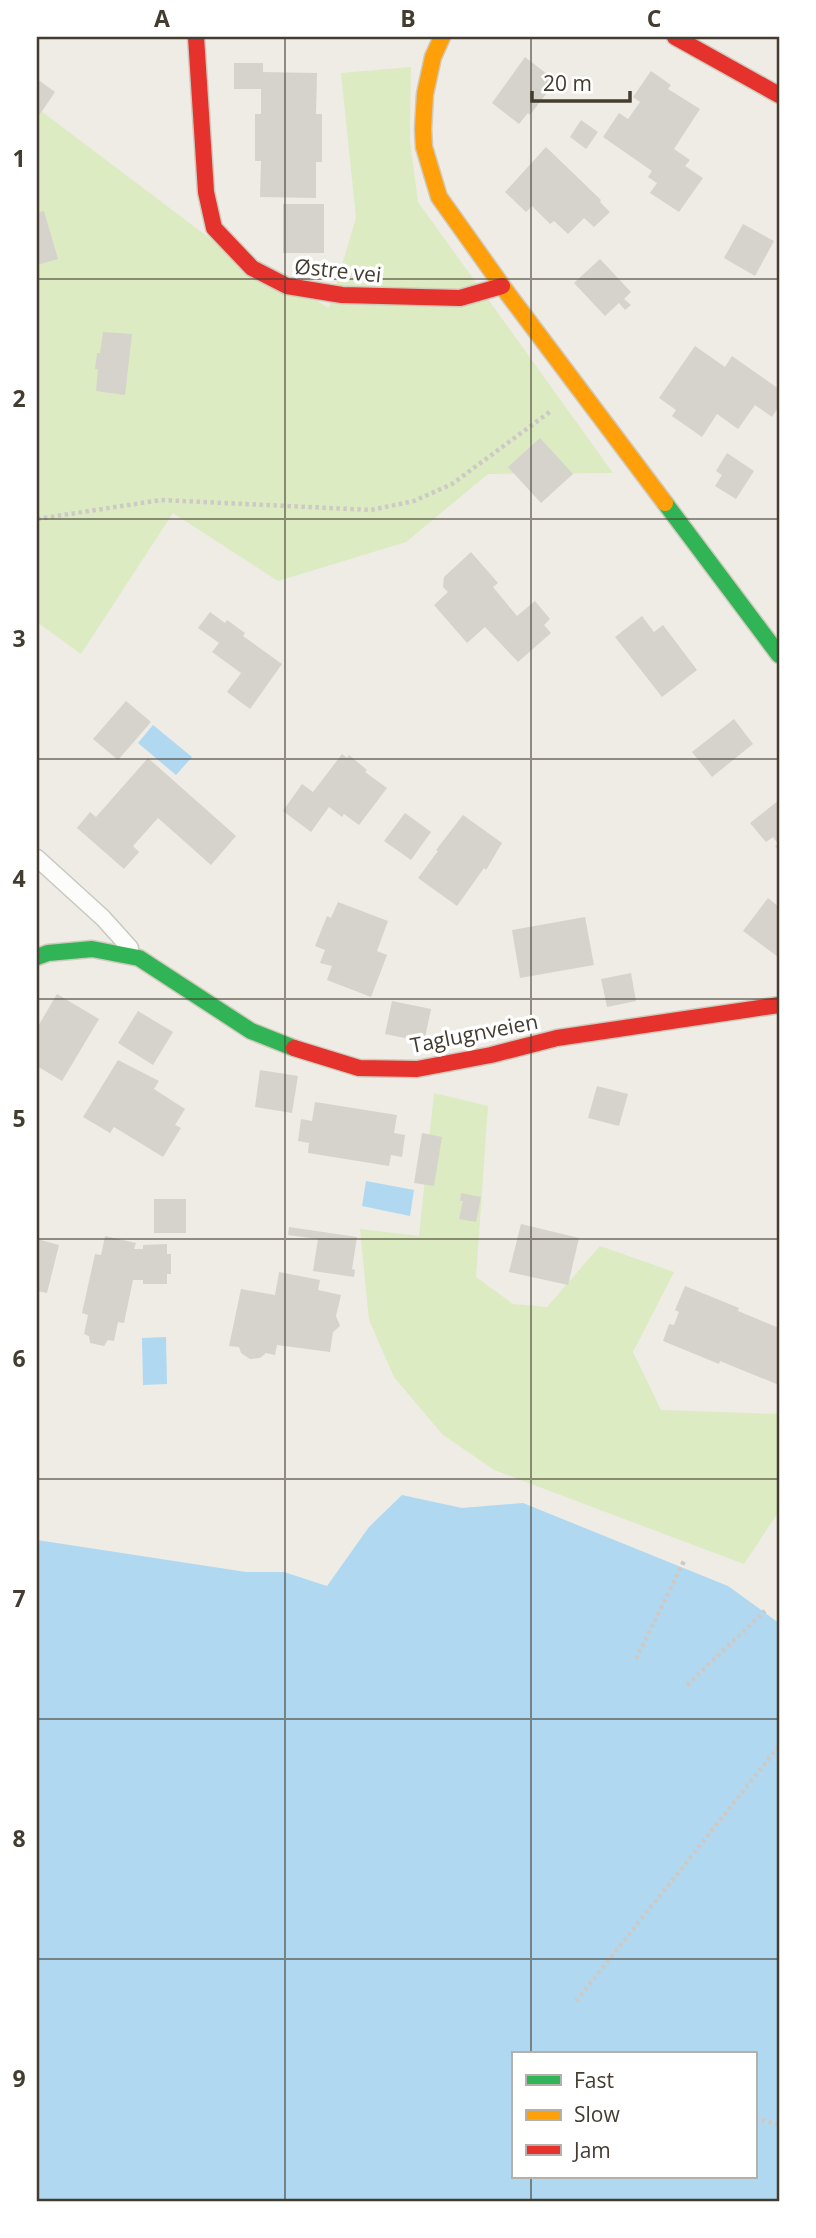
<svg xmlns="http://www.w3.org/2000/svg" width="816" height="2238" font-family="'Open Sans',sans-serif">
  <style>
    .green { fill: #dcebc2 }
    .water { fill: #b0d9f1; fill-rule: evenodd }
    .building { fill: #d6d3cc }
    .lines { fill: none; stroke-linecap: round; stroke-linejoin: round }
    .lane-casing { stroke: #cac8c1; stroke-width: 19 }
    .fast-casing { stroke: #cfcabc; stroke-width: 19 }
    .slow-casing { stroke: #cfcabc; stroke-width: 19 }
    .jam-casing { stroke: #cfcabc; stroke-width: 19 }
    .path { stroke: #cdcac5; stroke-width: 4.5; stroke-dasharray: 3.5 3.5; stroke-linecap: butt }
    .lane { stroke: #fcfcfb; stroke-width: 16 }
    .fast { stroke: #30b455; stroke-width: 16 }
    .slow { stroke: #ff9f0a; stroke-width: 16 }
    .jam { stroke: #e5322d; stroke-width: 16 }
    .grid { fill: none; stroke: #443c31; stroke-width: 2; stroke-opacity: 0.55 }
    .labels { text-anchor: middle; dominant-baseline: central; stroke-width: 7; stroke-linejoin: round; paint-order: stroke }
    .street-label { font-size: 21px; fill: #443c31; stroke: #fff }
    .neatline { fill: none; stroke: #443c31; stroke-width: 2.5 }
    .grid-label { font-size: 23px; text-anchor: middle; font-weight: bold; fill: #443c31 }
  </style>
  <rect width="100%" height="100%" fill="#eeece5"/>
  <g class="green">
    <path d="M411 67 410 141 418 202 613 473 488 474 406 542 278 581 173 513 81 654 37 622V108L212 240 329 308 356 218 341 73Z"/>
    <path d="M434 1093 488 1106 476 1277 513 1304 547 1307 600 1246 674 1272 633 1352 661 1410 779 1414V1511L744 1564 494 1470 442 1434 394 1377 369 1320 360 1229 419 1236Z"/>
  </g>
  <g class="water">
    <path d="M153 725 192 757 176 775 138 743Z"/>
    <path d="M366 1181 414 1190 410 1216 362 1206Z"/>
    <path d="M166 1337 167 1384 143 1385 142 1338Z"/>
    <path d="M402 1495 462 1508 523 1503 728 1586 779 1623V2201H37V1540L246 1572H284L327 1586 369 1527ZM755 2054V2177H513V2054Z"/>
  </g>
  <g class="building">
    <path d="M525 57 556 81 530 115 528 113 519 124 492 103Z"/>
    <path d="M234 63H263V72L317 73 316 114H322V162H316V198L260 197 261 161H255V114H261V89H234Z"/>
    <path d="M651 71 671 85 668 89 700 109 674 149 690 160 685 166 703 178 679 212 650 193 657 183 648 177 652 171 603 137 619 113 628 119 640 102 633 97Z"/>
    <path d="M37 79 55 92 38 117 37 116Z"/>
    <path d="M581 120 598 132 586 149 570 137Z"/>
    <path d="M546 147 601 200 600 202 610 212 594 227 584 218 568 234 554 221 550 224 532 206 526 212 505 192Z"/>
    <rect x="283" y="204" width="41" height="49"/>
    <path d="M44 211 58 259 37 265V213Z"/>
    <path d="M743 224 774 241 755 276 724 258Z"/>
    <path d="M600 259 631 292 624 299 631 305 625 310 619 303 605 316 574 283Z"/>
    <path d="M103 332 132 334 125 395 96 391 98 369H95L97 353H100Z"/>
    <path d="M695 346 725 367 732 356 779 389V406L772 417 755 405 738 429 717 414 702 437 672 416 676 410 659 398Z"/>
    <path d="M540 438 573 474 541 503 508 467Z"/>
    <path d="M727 453 754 471 736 499 715 486 722 475 716 471Z"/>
    <path d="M471 552 498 583 493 587 517 616 535 601 550 619 544 625 551 633 518 662 485 627 467 643 434 605 448 592 443 587 444 577Z"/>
    <path d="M210 612 225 623 227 620 245 633 243 636 282 664 250 709 227 692 241 673 212 652 219 643 198 628Z"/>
    <path d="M642 616 654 632 663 625 697 670 662 697 615 637Z"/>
    <path d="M126 701 151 722 118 760 93 739Z"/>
    <path d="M734 719 753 744 712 777 692 752Z"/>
    <path d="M342 754 347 758 349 755 367 770 365 772 387 788 359 825 344 814 342 817 329 807 311 832 283 811 302 784 313 792Z"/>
    <path d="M148 758 236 836 211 865 158 818 133 846 139 852 124 869 77 828 90 812 96 817Z"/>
    <path d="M779 800V851L775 846 778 844 773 837 766 842 750 823Z"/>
    <path d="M405 813 431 832 411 860 384 841Z"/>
    <path d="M463 815 502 843 486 870 484 868 457 906 418 878 438 851 436 850Z"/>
    <path d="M768 898 779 907 778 957 743 931Z"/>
    <path d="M338 902 388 921 377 951 387 955 371 997 327 980 332 966 320 963 325 950 315 946 327 916 331 918Z"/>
    <path d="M585 917 594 965 520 978 512 930Z"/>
    <path d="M631 973 636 1001 607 1007 601 979Z"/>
    <path d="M57 994 99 1019 62 1081 37 1066V1028Z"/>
    <path d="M392 1001 431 1009 424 1042 385 1034Z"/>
    <path d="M138 1011 173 1032 153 1065 118 1043Z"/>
    <path d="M118 1060 159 1081 154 1089 185 1109 175 1125 181 1128 163 1157 114 1127 110 1133 83 1117Z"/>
    <path d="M260 1070 298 1076 292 1113 255 1107Z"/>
    <path d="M597 1086 628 1094 619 1126 588 1118Z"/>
    <path d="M315 1102 397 1115 394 1133 405 1135 402 1157 391 1155 389 1166 308 1153 309 1143 298 1141 301 1119 312 1121Z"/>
    <path d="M422 1133 442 1137 434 1186 414 1183Z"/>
    <path d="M461 1193 481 1197 476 1222 459 1219 463 1201H460Z"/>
    <rect x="154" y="1199" width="32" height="34"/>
    <path d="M521 1224 579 1238 568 1285 509 1272Z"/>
    <path d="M289 1227 357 1237 352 1269 355 1270 354 1277 313 1271 318 1239 288 1235Z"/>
    <path d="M105 1236 136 1243 134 1249H143V1245L167 1244V1254H171V1274H167V1284H143V1280H133L124 1323 118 1322 114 1341 108 1340 104 1346 90 1343 89 1336 84 1334 88 1315 82 1313 95 1254 101 1255Z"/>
    <path d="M37 1239 59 1245 47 1293 37 1291Z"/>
    <path d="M279 1272 320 1280 318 1290 341 1295 336 1316 340 1326 333 1332 330 1352 277 1345 275 1355 266 1353 260 1358 250 1359 241 1353 239 1347 229 1346 241 1289 275 1295Z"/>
    <path d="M685 1286 739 1308 738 1311 779 1328V1385L720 1361 719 1364 663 1341 669 1324 674 1325 679 1312 675 1310Z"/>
  </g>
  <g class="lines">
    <g class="lane-casing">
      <path id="lane" d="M37 858 103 918 130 948"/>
    </g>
    <g class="fast-casing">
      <g id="fast">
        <path d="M665 503 779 655"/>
        <path d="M37 957 48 953 92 949 139 958 251 1031 294 1048"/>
      </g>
    </g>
    <g class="slow-casing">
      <path id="slow" d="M442 37 433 57 425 94 423 129 424 147 439 197 508 294 665 503"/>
    </g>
    <g class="jam-casing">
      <g id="jam">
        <path d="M196 37 206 192 214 228 252 268 287 286 342 295 460 298 502 286"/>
        <path d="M675 37 779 95"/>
        <path d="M294 1048 359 1068 417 1069 491 1055 557 1038 779 1005"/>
      </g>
    </g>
    <g class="path">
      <path d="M37 519 161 500 371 510 414 501 452 484 551 411"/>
      <path d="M636 1659 684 1561"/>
      <path d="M687 1685 765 1611"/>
      <path d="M576 2001 779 1746"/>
      <path d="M755 2118 779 2125"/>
    </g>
    <use href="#lane" class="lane"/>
    <use href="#fast" class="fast"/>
    <use href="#slow" class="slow"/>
    <use href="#jam" class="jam"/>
  </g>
  <path class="grid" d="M285 37V2201M531 37V2054M37 279H779M37 519H779M37 759H779M37 999H779M37 1239H779M37 1479H779M37 1719H779M37 1959H779M531 2177V2201"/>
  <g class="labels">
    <g class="street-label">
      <text transform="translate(338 270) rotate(6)">Østre vei</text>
      <text transform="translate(474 1033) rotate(-11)">Taglugnveien</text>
    </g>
  </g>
  <rect width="816" height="2238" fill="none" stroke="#ffffff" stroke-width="77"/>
  <rect x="512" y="2052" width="245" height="126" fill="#ffffff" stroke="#b4b1ad" stroke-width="2"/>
  <rect x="526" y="2075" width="35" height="10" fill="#30b455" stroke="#b4b1ad" stroke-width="2"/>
  <text x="574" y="2088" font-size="21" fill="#443c31">Fast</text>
  <rect x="526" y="2110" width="35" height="10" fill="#ff9f0a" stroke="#b4b1ad" stroke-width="2"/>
  <text x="574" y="2122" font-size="21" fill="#443c31">Slow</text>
  <rect x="526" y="2145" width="35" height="10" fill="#e5322d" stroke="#b4b1ad" stroke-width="2"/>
  <text x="574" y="2158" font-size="21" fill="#443c31">Jam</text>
  <path d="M532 91v10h98v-10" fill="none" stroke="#443c31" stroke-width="3.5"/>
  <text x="543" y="91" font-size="21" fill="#443c31" stroke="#ffffff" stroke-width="5" paint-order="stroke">20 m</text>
  <rect x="38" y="38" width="740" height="2162" class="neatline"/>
  <g class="grid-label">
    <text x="162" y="27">A</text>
    <text x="408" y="27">B</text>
    <text x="654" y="27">C</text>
    <text x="19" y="167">1</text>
    <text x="19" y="407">2</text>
    <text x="19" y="647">3</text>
    <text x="19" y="887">4</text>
    <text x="19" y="1127">5</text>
    <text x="19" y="1367">6</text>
    <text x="19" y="1607">7</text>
    <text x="19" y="1847">8</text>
    <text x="19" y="2087">9</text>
  </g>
</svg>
